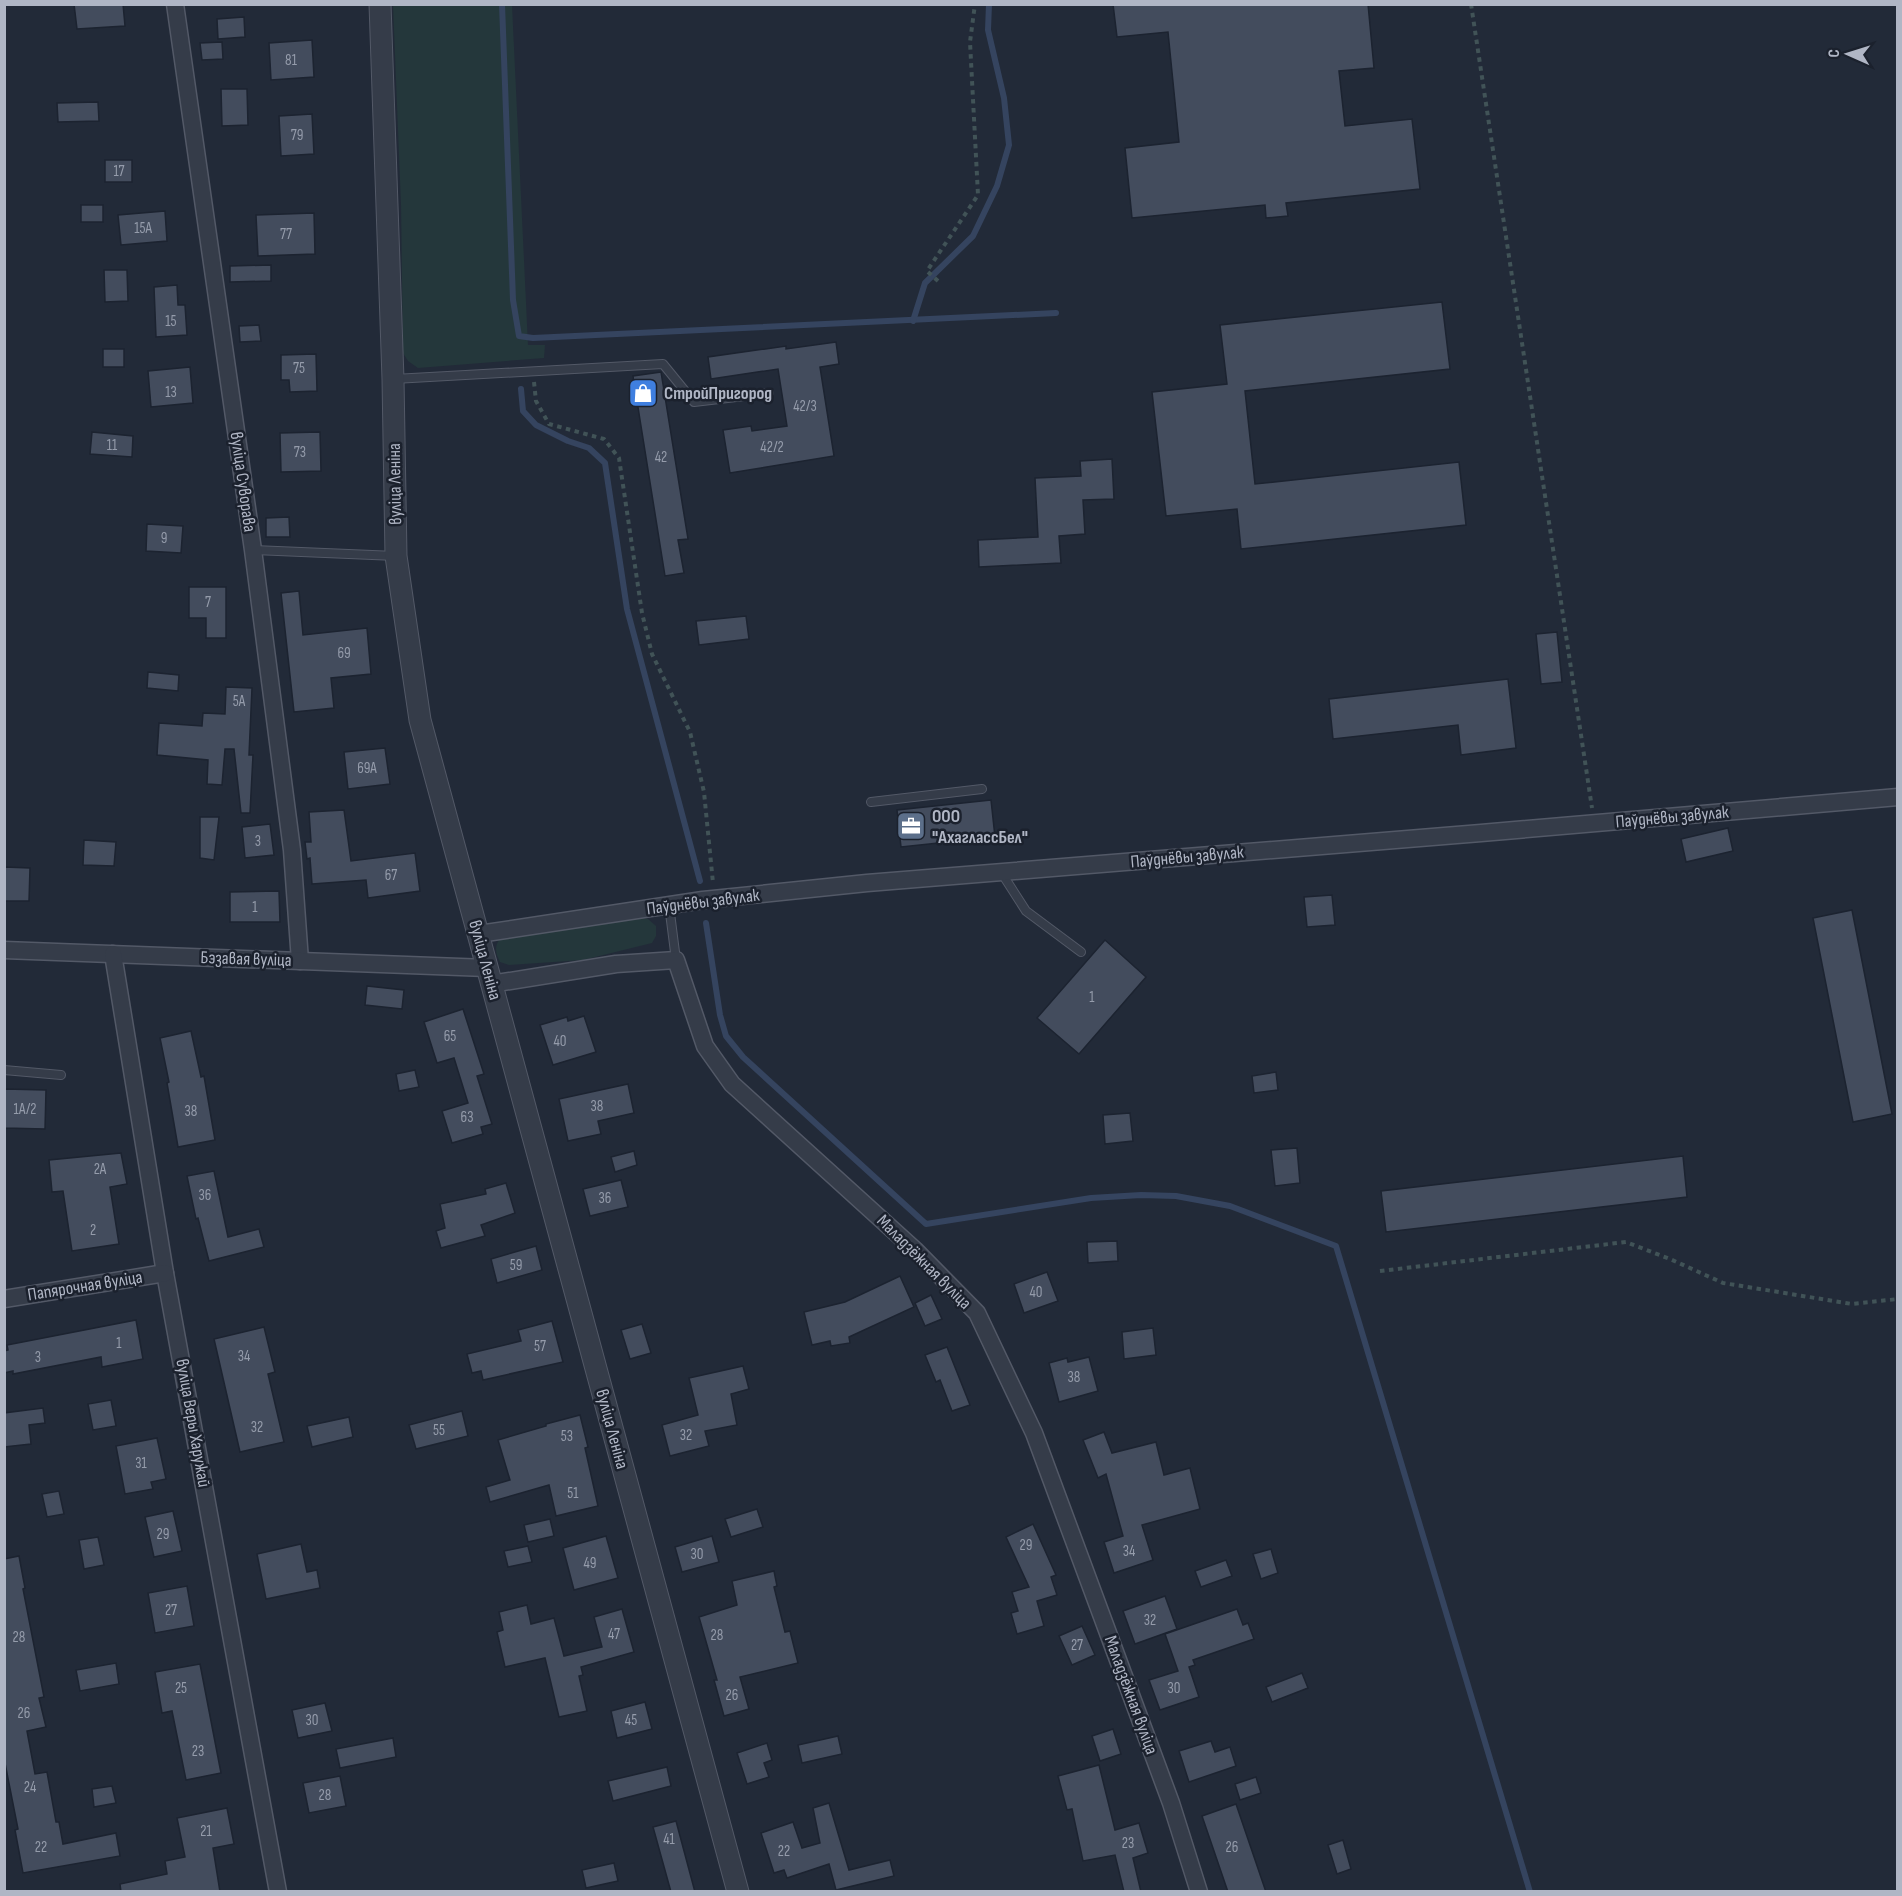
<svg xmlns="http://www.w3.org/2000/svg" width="1902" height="1896" font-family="'Sofia Sans Condensed',sans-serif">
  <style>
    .green { fill: #24373b }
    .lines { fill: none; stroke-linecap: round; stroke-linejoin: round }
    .stream { stroke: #35445f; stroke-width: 6 }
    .building { fill: #434c5d; stroke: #1c2330; stroke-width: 1.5 }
    .service-casing { stroke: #535967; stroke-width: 10 }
    .minor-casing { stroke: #535967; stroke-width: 19 }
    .tertiary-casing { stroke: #535967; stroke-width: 23 }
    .path { stroke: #415357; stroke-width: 4; stroke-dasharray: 4.5 4.5; stroke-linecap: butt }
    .service { stroke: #353c49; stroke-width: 8 }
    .minor { stroke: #353c49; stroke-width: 16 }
    .tertiary { stroke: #353c49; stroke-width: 21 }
    .labels { text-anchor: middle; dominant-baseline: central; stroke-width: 5; stroke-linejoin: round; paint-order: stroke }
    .number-label { font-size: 15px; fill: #959cab }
    .poi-label { font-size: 18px; font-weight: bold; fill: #b0b6c5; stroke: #1b212d; text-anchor: start }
    .street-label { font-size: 18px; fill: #b0b6c5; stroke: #1b212d }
  </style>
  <rect width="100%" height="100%" fill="#222a38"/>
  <g class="green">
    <path d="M393 5H512L528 345H545L544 358 418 368 408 361 403 353 401 205Z"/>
    <path d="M641 918 648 919 656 926V936L652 943 583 960 509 965 500 962C496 954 494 948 499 940L511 936Z"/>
  </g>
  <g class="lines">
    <g class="stream">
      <path d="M502 4 513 300 519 336 533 338 1056 313"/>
      <path d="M913 321 925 283 973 236 997 186 1009 145 1004 98 988 30 989 4"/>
      <path d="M521 389 523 411 536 425 568 441 589 448 605 463 627 609 700 881"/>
      <path d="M706 923 720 1015 726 1036 743 1057 926 1224 1091 1198 1141 1195 1176 1196 1230 1206 1336 1246 1530 1892"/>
    </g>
  </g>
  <g class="building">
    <path d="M74 4H123L125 26 77 29Z"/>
    <path d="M1113 4H1368L1374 68 1339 71 1345 126 1412 119 1420 189 1286 203 1288 216 1266 218 1265 205 1132 218 1125 148 1179 142 1168 32 1117 37Z"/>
    <path d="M244 17 245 37 218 39 217 19Z"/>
    <path d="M312 40 314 77 271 80 269 43Z"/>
    <path d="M222 42 223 59 202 60 200 43Z"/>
    <path d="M221 89H247L248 125 222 126Z"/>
    <path d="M98 102 99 121 58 122 57 103Z"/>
    <path d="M312 114 314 154 281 156 279 116Z"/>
    <rect x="105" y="160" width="27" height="22"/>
    <rect x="81" y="205" width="22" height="17"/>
    <path d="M165 211 167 241 121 245 118 215Z"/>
    <path d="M314 213 315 254 258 256 256 215Z"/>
    <path d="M271 265V281L230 282V266Z"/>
    <path d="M104 270H127L128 301 105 302Z"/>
    <path d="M177 285 178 305H185L187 335 156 337 154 287Z"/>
    <path d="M1442 302 1450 369 1245 391 1255 484 1459 462 1466 525 1241 549 1237 509 1166 516 1152 392 1227 384 1220 325Z"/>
    <path d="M259 325 261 341 240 342 239 326Z"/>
    <path d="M836 342 839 364 820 367 834 456 730 473 723 430 751 426 752 431 787 426 778 369 711 379 708 357 786 346V349Z"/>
    <rect x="103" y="349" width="21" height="18"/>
    <path d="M316 354 317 391 290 392 289 380H281V355Z"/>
    <path d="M190 367 193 403 151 407 148 371Z"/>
    <path d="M661 372 688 539 678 540 684 573 665 576 633 376Z"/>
    <path d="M92 432 133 436 132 457 90 454Z"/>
    <path d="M320 432 321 471 281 472 280 433Z"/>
    <path d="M1112 459 1114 499 1083 500 1085 534 1059 536 1061 563 979 567 978 540 1038 537 1035 478 1081 476 1080 461Z"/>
    <path d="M289 517 290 537H266V518Z"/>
    <path d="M147 524 183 526 181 553 146 551Z"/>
    <path d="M189 587H226V638H206V618H189Z"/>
    <path d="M299 591 303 635 367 628 371 674 331 678 334 708 294 712 281 593Z"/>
    <path d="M746 616 749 639 699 645 696 621Z"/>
    <path d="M1557 632 1562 682 1541 684 1536 634Z"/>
    <path d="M148 672 179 675 178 691 147 688Z"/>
    <path d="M1508 679 1516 748 1461 755 1458 725 1333 739 1329 699Z"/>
    <path d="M226 687 252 688 249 755H253L250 813H241L234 749H225L222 785 207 784 208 760 157 755 159 723 202 726 203 713 225 714Z"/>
    <path d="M385 748 390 784 348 789 344 752Z"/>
    <path d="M991 800 995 837 901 847 897 810Z"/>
    <path d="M344 810 351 861 415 853 420 891 368 898 366 880 312 884 310 858 307 859 305 842H311L309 812Z"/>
    <path d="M200 817H219L214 860 200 858Z"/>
    <path d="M270 824 274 855 245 858 242 827Z"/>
    <path d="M1728 828 1733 851 1686 862 1681 839Z"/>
    <path d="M84 840 116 842 114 866 83 865Z"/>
    <path d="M4 867 30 868 29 901H4Z"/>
    <path d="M279 891 280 922H230V892Z"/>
    <path d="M1332 895 1335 925 1307 927 1304 897Z"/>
    <path d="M1852 910 1892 1114 1853 1122 1813 918Z"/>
    <path d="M1105 940 1146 977 1079 1054 1037 1018Z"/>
    <path d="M367 986 404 990 402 1009 365 1005Z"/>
    <path d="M463 1009 484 1074 477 1076 492 1124 481 1127 483 1134 452 1143 442 1111 468 1103 454 1058 437 1063 424 1022Z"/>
    <path d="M584 1016 596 1052 553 1065 540 1025 567 1017 568 1021Z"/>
    <path d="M191 1031 201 1077 204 1076 215 1140 178 1147 167 1083 169 1082 160 1038Z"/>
    <path d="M415 1070 419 1087 399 1091 396 1074Z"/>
    <path d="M1276 1072 1278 1090 1254 1093 1252 1076Z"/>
    <path d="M628 1084 634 1113 598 1121 601 1134 568 1141 559 1099Z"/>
    <path d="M4 1089 46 1090 45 1129 4 1128Z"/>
    <path d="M1130 1113 1133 1141 1105 1144 1103 1115Z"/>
    <path d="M1297 1148 1300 1183 1275 1186 1271 1150Z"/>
    <path d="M634 1151 637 1165 615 1172 611 1157Z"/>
    <path d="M121 1153 127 1184 110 1187 119 1244 72 1251 63 1191 52 1192 49 1160Z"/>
    <path d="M1683 1156 1687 1197 1386 1232 1381 1191Z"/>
    <path d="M214 1171 228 1237 259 1229 264 1247 209 1261 198 1218 196 1219 187 1176Z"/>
    <path d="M621 1180 628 1207 590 1216 583 1189Z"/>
    <path d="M506 1183 515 1213 481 1225 485 1236 441 1248 436 1231 445 1228 440 1204 486 1194 485 1189Z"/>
    <path d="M1117 1241 1118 1261 1088 1263 1087 1242Z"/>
    <path d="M536 1246 542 1270 497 1283 491 1259Z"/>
    <path d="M1047 1272 1058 1301 1024 1313 1014 1284Z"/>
    <path d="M900 1276 914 1307 849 1337 850 1343 831 1346 830 1341 812 1345 804 1312 845 1302Z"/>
    <path d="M931 1295 942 1319 925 1326 915 1303Z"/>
    <path d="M136 1320 143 1359 102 1367 101 1357 13 1374V1371L4 1373V1351L8 1350 7 1345Z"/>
    <path d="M552 1321 563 1362 483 1380 481 1371 472 1373 467 1354 521 1341 518 1330Z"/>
    <path d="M642 1324 651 1353 630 1359 621 1330Z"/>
    <path d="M264 1327 275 1372 268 1374 284 1442 240 1452 214 1339Z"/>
    <path d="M1153 1328 1156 1355 1124 1359 1122 1332Z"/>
    <path d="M947 1347 970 1405 952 1411 940 1380 936 1382 925 1355Z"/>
    <path d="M1089 1357 1098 1391 1059 1402 1049 1363 1067 1358 1068 1362Z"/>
    <path d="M743 1366 749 1389 731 1394 737 1425 705 1431 709 1446 670 1456 662 1425 698 1415 689 1378Z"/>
    <path d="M111 1400 116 1426 93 1430 88 1404Z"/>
    <path d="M43 1408 45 1423 29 1425 31 1444 4 1447V1413Z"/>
    <path d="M462 1411 468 1436 416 1449 409 1425Z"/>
    <path d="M580 1415 588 1447 585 1448 598 1506 556 1516 549 1485 490 1502 486 1487 510 1480 498 1440 546 1426V1424Z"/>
    <path d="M349 1417 353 1437 312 1447 307 1426Z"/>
    <path d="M1104 1432 1112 1453 1156 1442 1164 1475 1190 1468 1200 1509 1142 1525 1153 1560 1114 1573 1104 1542 1123 1536 1106 1474 1098 1478 1083 1440Z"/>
    <path d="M157 1438 166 1479 151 1482 153 1489 125 1494 116 1446Z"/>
    <path d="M59 1491 64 1514 47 1517 42 1494Z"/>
    <path d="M757 1509 763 1527 731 1537 725 1519Z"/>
    <path d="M173 1511 182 1551 154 1557 145 1517Z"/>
    <path d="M550 1519 554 1536 528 1542 524 1525Z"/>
    <path d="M1033 1524 1056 1575 1051 1577 1057 1595 1037 1601 1044 1626 1017 1634 1011 1613 1018 1611 1012 1592 1029 1587 1006 1537Z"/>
    <path d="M606 1536 618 1578 574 1590 563 1548Z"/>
    <path d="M712 1536 719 1562 682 1572 675 1547Z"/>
    <path d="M98 1537 104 1565 84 1569 79 1540Z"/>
    <path d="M301 1544 307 1572 317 1570 320 1588 266 1599 257 1554Z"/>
    <path d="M528 1546 532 1562 508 1567 504 1551Z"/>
    <path d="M1271 1549 1278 1573 1261 1579 1253 1554Z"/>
    <path d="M19 1556 25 1588 23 1589 44 1697 39 1698 46 1727 27 1731 35 1774 47 1772 56 1822H59L63 1844 116 1833 120 1856 23 1873 15 1830 18 1829 4 1758V1559Z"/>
    <path d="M1226 1560 1232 1576 1201 1587 1195 1571Z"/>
    <path d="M774 1571 777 1586 774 1587 785 1632 790 1631 798 1663 740 1677 749 1709 724 1716 714 1680H717L699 1617 737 1605 732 1581Z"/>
    <path d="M187 1586 194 1626 155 1633 148 1593Z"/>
    <path d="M1165 1596 1177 1629 1135 1644 1123 1611Z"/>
    <path d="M527 1605 531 1624 554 1618 564 1656 602 1647 594 1617 622 1609 634 1652 581 1667 583 1675 579 1676 587 1711 559 1717 545 1658 505 1667 497 1632 503 1630 499 1612Z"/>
    <path d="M1237 1609 1243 1625 1248 1623 1254 1639 1193 1660 1195 1665 1189 1667 1199 1697 1160 1710 1149 1680 1178 1671 1165 1634Z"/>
    <path d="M1082 1626 1095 1655 1072 1665 1059 1636Z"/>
    <path d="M116 1663 119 1684 80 1691 76 1670Z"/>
    <path d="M200 1664 221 1773 186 1780 172 1711 162 1713 155 1672Z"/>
    <path d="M1302 1673 1308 1688 1272 1702 1266 1687Z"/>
    <path d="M645 1702 652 1729 617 1738 611 1711Z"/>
    <path d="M325 1703 332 1731 298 1738 292 1710Z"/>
    <path d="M1113 1729 1121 1754 1100 1761 1092 1736Z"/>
    <path d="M838 1736 842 1754 802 1763 798 1745Z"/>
    <path d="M393 1738 396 1757 340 1768 336 1749Z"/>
    <path d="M1211 1741 1215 1752 1230 1747 1236 1766 1189 1782 1179 1751Z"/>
    <path d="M767 1743 772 1760 764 1763 769 1777 747 1784 737 1753Z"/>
    <path d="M1099 1765 1115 1830 1139 1823 1148 1853 1133 1858 1141 1892H1124L1115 1855 1083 1861 1072 1809 1067 1810 1058 1776Z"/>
    <path d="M667 1767 671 1786 613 1801 608 1781Z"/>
    <path d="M340 1776 346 1806 309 1813 303 1783Z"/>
    <path d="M1256 1777 1261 1793 1240 1800 1235 1784Z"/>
    <path d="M112 1786 116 1803 94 1807 92 1789Z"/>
    <path d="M829 1803 849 1870 890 1860 894 1876 836 1890 829 1864 787 1878 784 1870 774 1873 761 1833 793 1822 802 1848 820 1843 813 1808Z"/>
    <path d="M1236 1804 1266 1892H1228L1202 1816Z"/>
    <path d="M227 1808 234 1844 213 1848 220 1892H121L120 1884 167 1874 165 1861 185 1857 177 1818Z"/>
    <path d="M676 1821 695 1892H671L653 1827Z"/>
    <path d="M1343 1840 1351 1869 1337 1874 1328 1845Z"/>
    <path d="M614 1863 618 1881 586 1888 582 1870Z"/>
  </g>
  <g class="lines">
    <g class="service-casing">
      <g id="service">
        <path d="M394 379 663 364 694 402 769 393"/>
        <path d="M253 550 396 556"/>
        <path d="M871 802 982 789"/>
        <path d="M1001 872 1026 911 1081 952"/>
        <path d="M669 905 676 960"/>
        <path d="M4 1070 61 1075"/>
      </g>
    </g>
    <g class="minor-casing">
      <g id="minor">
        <path d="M175 4 253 550 292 850 300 961"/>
        <path d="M479 934 703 900 867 883 1481 833 1898 797"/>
        <path d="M4 950 487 968"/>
        <path d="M113 954 165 1273 278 1892"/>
        <path d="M491 984 616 964 676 960 705 1046 732 1084 915 1250 977 1313 1034 1433 1171 1803 1199 1892"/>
        <path d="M4 1299 165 1273"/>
      </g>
    </g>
    <g class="tertiary-casing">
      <path id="tertiary" d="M380 4 393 379 396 556 420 720 738 1892"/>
    </g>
    <g class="path">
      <path d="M1471 4 1592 808"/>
      <path d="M938 281 927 271 978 195 970 42 975 4"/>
      <path d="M534 382 536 401 549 424 604 439 619 458 642 613 652 654 690 732 704 792 713 883"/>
      <path d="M1380 1271 1626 1242 1670 1259 1723 1283 1852 1304 1898 1299"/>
    </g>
    <use href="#service" class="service"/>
    <use href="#minor" class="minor"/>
    <use href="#tertiary" class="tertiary"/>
  </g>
  <defs>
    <g id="shop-square" transform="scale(1.5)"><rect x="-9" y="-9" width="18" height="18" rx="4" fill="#3f7fe0" stroke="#1b212d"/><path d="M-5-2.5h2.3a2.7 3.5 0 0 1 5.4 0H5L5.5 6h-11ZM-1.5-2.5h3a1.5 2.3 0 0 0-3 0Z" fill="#fff"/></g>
    <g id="office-square" transform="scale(1.5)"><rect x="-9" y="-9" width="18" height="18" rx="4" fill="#5c6f8a" stroke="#1b212d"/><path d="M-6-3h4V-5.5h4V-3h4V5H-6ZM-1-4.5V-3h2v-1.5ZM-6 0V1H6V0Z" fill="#fff"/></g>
  </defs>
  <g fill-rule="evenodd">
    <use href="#shop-square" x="643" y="393"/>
    <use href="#office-square" x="911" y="826"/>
  </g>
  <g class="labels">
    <g class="number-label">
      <text x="291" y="60">81</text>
      <text x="297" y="135">79</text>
      <text x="119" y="171">17</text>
      <text x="143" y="228">15А</text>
      <text x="286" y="234">77</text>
      <text x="171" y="321">15</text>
      <text x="299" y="368">75</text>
      <text x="171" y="392">13</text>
      <text x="805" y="406">42/3</text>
      <text x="112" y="445">11</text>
      <text x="772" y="447">42/2</text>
      <text x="300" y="452">73</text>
      <text x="661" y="457">42</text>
      <text x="164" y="538">9</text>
      <text x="208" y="602">7</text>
      <text x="344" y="653">69</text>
      <text x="239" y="701">5А</text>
      <text x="367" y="768">69А</text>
      <text x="258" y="841">3</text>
      <text x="391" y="875">67</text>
      <text x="255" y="907">1</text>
      <text x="1092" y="997">1</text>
      <text x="450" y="1036">65</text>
      <text x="560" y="1041">40</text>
      <text x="597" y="1106">38</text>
      <text x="25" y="1109">1А/2</text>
      <text x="191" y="1111">38</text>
      <text x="467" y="1117">63</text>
      <text x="100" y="1169">2А</text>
      <text x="205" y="1195">36</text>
      <text x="605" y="1198">36</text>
      <text x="93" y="1230">2</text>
      <text x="516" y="1265">59</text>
      <text x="1036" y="1292">40</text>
      <text x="119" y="1343">1</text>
      <text x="540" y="1346">57</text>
      <text x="244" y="1356">34</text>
      <text x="38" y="1357">3</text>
      <text x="1074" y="1377">38</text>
      <text x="257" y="1427">32</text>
      <text x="439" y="1430">55</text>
      <text x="686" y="1435">32</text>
      <text x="567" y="1436">53</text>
      <text x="141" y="1463">31</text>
      <text x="573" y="1493">51</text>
      <text x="163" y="1534">29</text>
      <text x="1026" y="1545">29</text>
      <text x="1129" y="1551">34</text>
      <text x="697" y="1554">30</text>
      <text x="590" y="1563">49</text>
      <text x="171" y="1610">27</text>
      <text x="1150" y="1620">32</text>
      <text x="614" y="1634">47</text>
      <text x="717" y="1635">28</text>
      <text x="19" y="1637">28</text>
      <text x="1077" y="1645">27</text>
      <text x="181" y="1688">25</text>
      <text x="1174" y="1688">30</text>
      <text x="732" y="1695">26</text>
      <text x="24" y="1713">26</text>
      <text x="312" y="1720">30</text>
      <text x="631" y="1720">45</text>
      <text x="198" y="1751">23</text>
      <text x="30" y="1787">24</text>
      <text x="325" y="1795">28</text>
      <text x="206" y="1831">21</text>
      <text x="669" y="1839">41</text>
      <text x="1128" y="1843">23</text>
      <text x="41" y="1847">22</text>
      <text x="1232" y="1847">26</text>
      <text x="784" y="1851">22</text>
    </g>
    <g class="poi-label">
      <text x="664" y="393">СтройПригород</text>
      <text x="932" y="816">ООО<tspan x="932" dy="21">"АхаглассБел"</tspan></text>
    </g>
    <g class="street-label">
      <text transform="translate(243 482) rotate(82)">вуліца Суворава</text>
      <text transform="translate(395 484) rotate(-91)">вуліца Леніна</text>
      <text transform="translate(1672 817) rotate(-5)">Паўднёвы завулак</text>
      <text transform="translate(1187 857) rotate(-5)">Паўднёвы завулак</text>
      <text transform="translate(703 902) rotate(-7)">Паўднёвы завулак</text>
      <text transform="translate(246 959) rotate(2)">Бэзавая вуліца</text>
      <text transform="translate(485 960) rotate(75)">вуліца Леніна</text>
      <text transform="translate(924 1262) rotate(45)">Маладзёжная вуліца</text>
      <text transform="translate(85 1286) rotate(-9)">Папярочная вуліца</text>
      <text transform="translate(193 1423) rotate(80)">вуліца Веры Харужай</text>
      <text transform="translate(612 1429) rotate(75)">вуліца Леніна</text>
      <text transform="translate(1131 1695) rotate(70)">Маладзёжная вуліца</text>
    </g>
  </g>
  <rect width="1902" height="1896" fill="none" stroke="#b0b6c5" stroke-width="12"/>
  <g transform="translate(1848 54) rotate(273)" stroke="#1b212d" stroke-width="4.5" paint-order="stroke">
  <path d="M0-4.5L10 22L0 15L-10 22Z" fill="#b0b6c5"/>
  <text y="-9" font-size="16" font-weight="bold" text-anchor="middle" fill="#b0b6c5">С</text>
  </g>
</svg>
